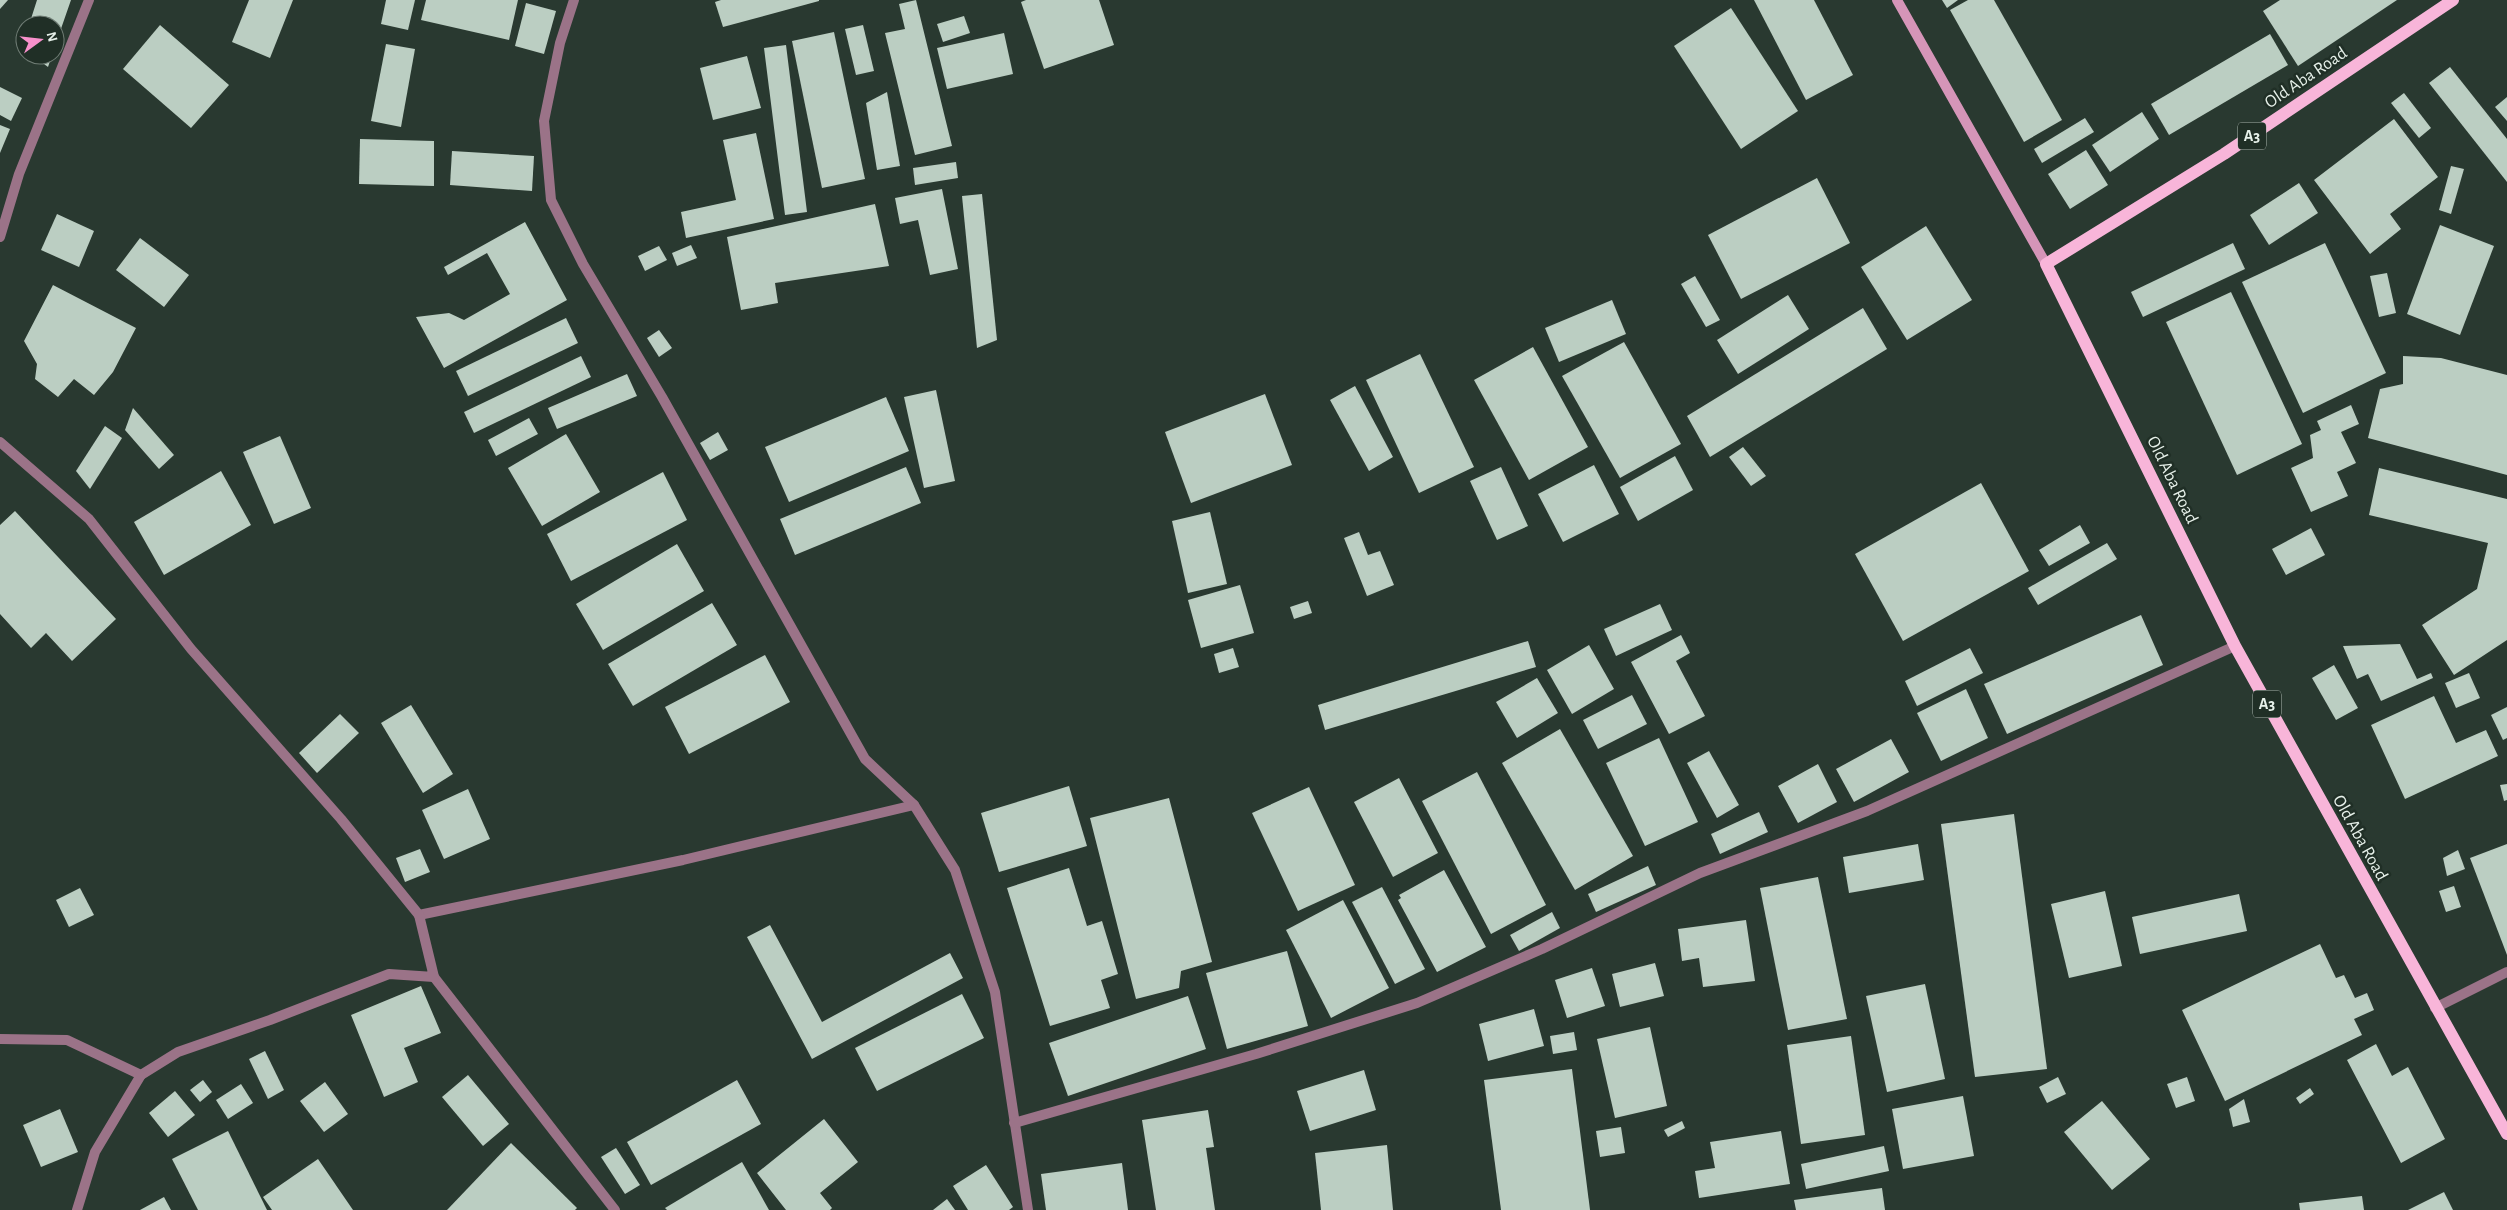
<svg xmlns="http://www.w3.org/2000/svg" width="2507" height="1210" font-family="'Alegreya Sans',sans-serif">
  <style>
    .building { fill: #bbcec2 }
    .lines { fill: none; stroke-linecap: round; stroke-linejoin: round }
    .street { stroke: #9b7388; stroke-width: 10 }
    .secondary { stroke: #d595b8; stroke-width: 10 }
    .primary { stroke: #f8b5d9; stroke-width: 12 }
    .labels { text-anchor: middle; dominant-baseline: central; stroke-width: 5; stroke-linejoin: round; paint-order: stroke }
    .shield { fill: #202f26; stroke: #abb6ae; stroke-width: 1 }
    .shield-label { font-size: 16px; font-weight: bold; fill: #e6f0e9 }
    .street-label { font-size: 18px; fill: #e6f0e9; stroke: #202f26 }
  </style>
  <rect width="100%" height="100%" fill="#293930"/>
  <g class="building">
    <path d="M0 0H8L0 9Z"/>
    <path d="M37 0H71L55 46V25H29Z"/>
    <path d="M249 0H293L270 58 232 42Z"/>
    <path d="M386 0H415L408 30 381 24Z"/>
    <path d="M426 0H518L509 40 421 20Z"/>
    <path d="M721 0H819V1L723 27 715 2Z"/>
    <path d="M916 0 952 146 915 155 885 33 905 29 899 4Z"/>
    <path d="M1026 0H1099L1114 45 1044 69 1021 2Z"/>
    <path d="M1754 0H1814L1853 75 1806 100Z"/>
    <path d="M1942 0H1958L1947 8Z"/>
    <path d="M1968 0H1994L2062 120 2024 142 1950 10Z"/>
    <path d="M2280 0H2397L2298 66 2263 11Z"/>
    <path d="M526 3 556 11 544 54 515 46Z"/>
    <path d="M1731 8 1798 111 1741 149 1674 46Z"/>
    <path d="M964 16 970 33 943 42 937 24Z"/>
    <path d="M160 25 229 85 191 128 123 69Z"/>
    <path d="M863 25 874 71 856 75 845 29Z"/>
    <path d="M834 32 865 179 822 188 792 41Z"/>
    <path d="M1004 33 1013 74 947 89 937 48Z"/>
    <path d="M2270 34 2288 65 2169 135 2151 104Z"/>
    <path d="M386 44 415 49 401 127 371 121Z"/>
    <path d="M786 45 807 212 785 215 764 48Z"/>
    <path d="M32 55H52L48 67Z"/>
    <path d="M747 56 761 108 713 120 700 68Z"/>
    <path d="M2450 67 2507 139V182L2429 83Z"/>
    <path d="M0 87 22 98 11 121 0 115Z"/>
    <path d="M887 92 900 166 877 170 866 103Z"/>
    <path d="M2404 93 2431 128 2419 138 2391 103Z"/>
    <path d="M2507 97V121L2495 107Z"/>
    <path d="M2142 112 2159 139 2110 172 2092 145Z"/>
    <path d="M2085 118 2094 132 2042 163 2034 149Z"/>
    <path d="M2394 119 2438 177 2390 214 2401 229 2370 254 2314 180Z"/>
    <path d="M0 125 10 129 0 153Z"/>
    <path d="M756 133 774 219 686 238 681 212 736 200 723 140Z"/>
    <path d="M360 139 434 141V186L359 184Z"/>
    <path d="M2086 150 2108 185 2070 209 2048 174Z"/>
    <path d="M452 151 534 156 532 191 450 185Z"/>
    <path d="M956 162 958 178 915 185 913 168Z"/>
    <path d="M2451 166 2464 169 2451 214 2439 210Z"/>
    <path d="M1817 178 1850 243 1741 299 1708 235Z"/>
    <path d="M2299 183 2318 213 2269 245 2250 215Z"/>
    <path d="M942 189 958 269 930 275 918 220 900 224 895 198Z"/>
    <path d="M982 194 997 340 977 348 962 196Z"/>
    <path d="M875 204 889 266 775 283 778 303 741 310 727 237Z"/>
    <path d="M57 214 94 231 79 267 41 250Z"/>
    <path d="M525 222 567 300 444 368 416 317 449 313 464 320 510 294 487 253 448 275 444 267Z"/>
    <path d="M2440 225 2494 246 2460 335 2407 314Z"/>
    <path d="M1926 226 1972 300 1907 340 1861 267Z"/>
    <path d="M140 238 189 275 164 307 116 270Z"/>
    <path d="M2233 243 2245 269 2143 317 2131 292Z"/>
    <path d="M2325 243 2386 373 2303 413 2242 282Z"/>
    <path d="M691 245 697 258 677 266 672 253Z"/>
    <path d="M659 246 667 260 645 271 638 256Z"/>
    <path d="M2387 273 2396 313 2379 317 2370 276Z"/>
    <path d="M1695 276 1720 320 1706 327 1681 284Z"/>
    <path d="M53 285 136 328 113 372 94 395 74 379 58 397 35 379 37 364 24 341Z"/>
    <path d="M2231 292 2302 444 2237 475 2166 322Z"/>
    <path d="M1788 295 1809 329 1738 374 1717 340Z"/>
    <path d="M1612 300 1626 334 1559 362 1545 328Z"/>
    <path d="M1863 308 1887 349 1710 457 1687 416Z"/>
    <path d="M566 318 578 343 468 396 456 371Z"/>
    <path d="M659 330 672 348 659 357 647 338Z"/>
    <path d="M1624 342 1681 444 1620 478 1562 376Z"/>
    <path d="M1533 347 1588 447 1529 480 1474 380Z"/>
    <path d="M1420 354 1474 467 1419 493 1366 380Z"/>
    <path d="M581 356 591 377 474 433 464 412Z"/>
    <path d="M2403 356 2441 358 2507 375V475L2368 438 2380 389 2403 384Z"/>
    <path d="M627 374 637 396 557 429 548 408Z"/>
    <path d="M1355 386 1393 457 1369 471 1330 400Z"/>
    <path d="M936 390 955 481 924 488 904 397Z"/>
    <path d="M1265 394 1292 465 1191 503 1165 432Z"/>
    <path d="M886 397 909 451 789 502 765 447Z"/>
    <path d="M2351 405 2359 424 2341 432 2356 463 2337 472 2348 496 2311 512 2291 468 2313 458 2310 435 2321 430 2317 421Z"/>
    <path d="M133 408 174 455 159 469 125 430Z"/>
    <path d="M529 418 538 434 496 456 488 440Z"/>
    <path d="M105 426 122 438 90 489 76 471Z"/>
    <path d="M718 432 728 450 710 460 700 443Z"/>
    <path d="M566 434 600 492 542 526 508 468Z"/>
    <path d="M280 436 311 508 274 524 243 452Z"/>
    <path d="M1743 447 1766 476 1751 486 1729 457Z"/>
    <path d="M1675 456 1693 490 1638 521 1620 487Z"/>
    <path d="M1594 465 1619 514 1563 542 1538 494Z"/>
    <path d="M906 467 921 503 795 555 780 519Z"/>
    <path d="M1501 467 1528 526 1497 540 1470 481Z"/>
    <path d="M2379 468 2507 499V640L2454 675 2422 625 2477 589 2488 543 2369 515Z"/>
    <path d="M221 471 251 525 164 575 134 522Z"/>
    <path d="M663 472 687 520 571 581 547 534Z"/>
    <path d="M1981 483 2029 571 1903 641 1855 554Z"/>
    <path d="M15 511 116 619 72 661 46 633 31 648 0 614V525Z"/>
    <path d="M1210 512 1227 584 1188 593 1172 521Z"/>
    <path d="M2080 525 2090 543 2049 566 2039 550Z"/>
    <path d="M2311 528 2325 555 2286 575 2272 549Z"/>
    <path d="M1359 532 1368 555 1380 551 1394 585 1367 596 1344 538Z"/>
    <path d="M2107 543 2117 559 2038 605 2028 588Z"/>
    <path d="M677 544 704 591 603 650 576 604Z"/>
    <path d="M1240 585 1254 633 1201 648 1188 600Z"/>
    <path d="M1308 601 1312 613 1294 619 1290 607Z"/>
    <path d="M712 603 737 645 633 706 608 664Z"/>
    <path d="M1660 604 1672 630 1616 656 1604 629Z"/>
    <path d="M2141 615 2163 665 2007 734 1984 684Z"/>
    <path d="M1681 635 1690 653 1676 661 1705 716 1669 734 1631 662Z"/>
    <path d="M1528 641 1536 667 1325 730 1318 705Z"/>
    <path d="M2400 644 2417 679 2431 673 2433 678 2381 701 2368 674 2357 679 2343 646Z"/>
    <path d="M1589 645 1614 689 1572 714 1547 670Z"/>
    <path d="M1233 648 1239 667 1219 673 1214 654Z"/>
    <path d="M1970 648 1983 673 1917 706 1905 681Z"/>
    <path d="M765 655 790 702 689 754 665 707Z"/>
    <path d="M2334 665 2358 708 2336 720 2312 678Z"/>
    <path d="M2469 673 2480 698 2456 708 2445 683Z"/>
    <path d="M1537 678 1558 713 1517 738 1496 702Z"/>
    <path d="M1966 689 1988 738 1941 761 1917 713Z"/>
    <path d="M1632 695 1647 724 1598 749 1583 720Z"/>
    <path d="M2434 696 2456 743 2486 730 2498 756 2405 799 2371 725Z"/>
    <path d="M411 705 453 774 423 793 381 723Z"/>
    <path d="M2507 707V738L2503 740 2491 715Z"/>
    <path d="M340 714 359 733 317 773 299 753Z"/>
    <path d="M1560 729 1633 856 1575 890 1502 763Z"/>
    <path d="M1659 738 1698 822 1645 846 1606 763Z"/>
    <path d="M1891 739 1909 772 1854 802 1836 769Z"/>
    <path d="M1709 751 1739 805 1717 818 1687 763Z"/>
    <path d="M1818 764 1837 802 1798 823 1778 786Z"/>
    <path d="M1477 772 1546 905 1491 934 1422 801Z"/>
    <path d="M1399 778 1438 853 1393 877 1354 802Z"/>
    <path d="M2507 784V800L2504 801 2500 785Z"/>
    <path d="M1069 786 1087 846 999 872 981 813Z"/>
    <path d="M1309 787 1355 885 1298 911 1252 813Z"/>
    <path d="M468 789 490 839 444 859 422 810Z"/>
    <path d="M1169 798 1212 962 1181 971 1179 988 1136 999 1090 818Z"/>
    <path d="M1759 812 1768 832 1720 854 1711 834Z"/>
    <path d="M2014 814 2047 1069 1975 1077 1941 824Z"/>
    <path d="M1918 844 1924 880 1849 893 1843 857Z"/>
    <path d="M2507 844V955L2470 858Z"/>
    <path d="M420 849 430 872 405 882 396 858Z"/>
    <path d="M2458 850 2465 869 2447 876 2443 858Z"/>
    <path d="M1648 866 1656 885 1596 912 1588 894Z"/>
    <path d="M1069 868 1087 926 1102 921 1118 974 1101 980 1110 1008 1050 1026 1007 888Z"/>
    <path d="M1444 870 1486 947 1437 972 1398 900 1401 898 1399 895Z"/>
    <path d="M1818 877 1847 1019 1788 1030 1760 888Z"/>
    <path d="M2454 886 2461 907 2446 912 2439 891Z"/>
    <path d="M1382 887 1425 969 1395 984 1352 902Z"/>
    <path d="M80 888 94 915 69 927 56 900Z"/>
    <path d="M2105 891 2122 966 2069 978 2051 904Z"/>
    <path d="M2239 894 2247 931 2140 954 2132 917Z"/>
    <path d="M1343 900 1389 988 1331 1018 1286 930Z"/>
    <path d="M1552 912 1560 928 1519 951 1510 935Z"/>
    <path d="M1746 920 1755 981 1703 987 1699 958 1682 961 1678 929Z"/>
    <path d="M770 925 822 1022 950 953 963 978 812 1059 747 937Z"/>
    <path d="M2320 944 2336 978 2344 975 2355 998 2367 993 2374 1010 2354 1019 2362 1035 2225 1101 2182 1010Z"/>
    <path d="M1287 951 1308 1026 1227 1049 1206 973Z"/>
    <path d="M1655 963 1664 996 1620 1007 1612 974Z"/>
    <path d="M1592 968 1605 1006 1567 1018 1555 980Z"/>
    <path d="M1925 984 1945 1079 1887 1092 1866 996Z"/>
    <path d="M421 986 441 1033 404 1048 418 1082 384 1097 351 1015Z"/>
    <path d="M962 994 984 1038 877 1091 855 1048Z"/>
    <path d="M1188 996 1206 1049 1068 1096 1049 1043Z"/>
    <path d="M1534 1009 1544 1046 1488 1061 1479 1024Z"/>
    <path d="M1650 1027 1667 1106 1615 1118 1597 1039Z"/>
    <path d="M1574 1032 1577 1050 1553 1054 1550 1036Z"/>
    <path d="M1851 1036 1865 1135 1801 1144 1787 1045Z"/>
    <path d="M2376 1044 2392 1076 2408 1067 2445 1139 2401 1163 2347 1060Z"/>
    <path d="M265 1051 284 1090 268 1099 249 1059Z"/>
    <path d="M1572 1069 1590 1210H1501L1484 1080Z"/>
    <path d="M1364 1070 1376 1110 1310 1131 1297 1091Z"/>
    <path d="M468 1075 509 1124 483 1146 442 1097Z"/>
    <path d="M2058 1077 2066 1094 2047 1103 2039 1087Z"/>
    <path d="M2187 1077 2195 1101 2176 1108 2167 1084Z"/>
    <path d="M203 1080 212 1092 200 1102 190 1090Z"/>
    <path d="M737 1080 761 1124 651 1185 627 1142Z"/>
    <path d="M325 1082 348 1114 324 1132 300 1101Z"/>
    <path d="M241 1084 253 1103 228 1119 216 1100Z"/>
    <path d="M2310 1088 2314 1094 2300 1104 2296 1098Z"/>
    <path d="M175 1091 195 1115 168 1137 149 1113Z"/>
    <path d="M1963 1096 1974 1156 1903 1169 1892 1109Z"/>
    <path d="M2244 1099 2250 1122 2233 1127 2229 1109Z"/>
    <path d="M2102 1101 2150 1159 2112 1190 2064 1132Z"/>
    <path d="M60 1109 78 1152 41 1167 23 1125Z"/>
    <path d="M1208 1110 1214 1147 1206 1148 1215 1210H1156L1142 1120Z"/>
    <path d="M824 1119 858 1162 820 1193 832 1208 830 1210H786L757 1173Z"/>
    <path d="M1682 1121 1685 1128 1668 1137 1664 1130Z"/>
    <path d="M1621 1127 1625 1153 1600 1157 1596 1131Z"/>
    <path d="M228 1131 267 1210H198L172 1159Z"/>
    <path d="M1781 1131 1790 1184 1699 1198 1695 1171 1715 1168 1710 1142Z"/>
    <path d="M511 1143 577 1208 575 1210H447Z"/>
    <path d="M1387 1145 1393 1210H1321L1315 1153Z"/>
    <path d="M1884 1146 1889 1171 1806 1189 1801 1164Z"/>
    <path d="M616 1148 640 1185 625 1194 601 1157Z"/>
    <path d="M318 1159 353 1210H272L263 1197Z"/>
    <path d="M742 1162 769 1210H667L665 1208Z"/>
    <path d="M1122 1163 1128 1210H1046L1041 1174Z"/>
    <path d="M986 1165 1013 1207 1009 1210H968L953 1186Z"/>
    <path d="M1882 1188 1885 1210H1796L1794 1200Z"/>
    <path d="M2444 1192 2453 1210H2408Z"/>
    <path d="M2362 1196 2364 1210H2300L2299 1203Z"/>
    <path d="M164 1197 171 1210H140Z"/>
    <path d="M947 1199 955 1210H933Z"/>
  </g>
  <g class="lines">
    <g class="street">
      <path d="M574 0 560 43 544 121 551 200 583 264 662 397 865 759 914 805"/>
      <path d="M0 237 19 174 89 0"/>
      <path d="M0 442 89 519 191 649 341 819 419 915 683 860 914 805 955 870 995 992 1028 1210"/>
      <path d="M434 977 615 1210"/>
      <path d="M2435 1008 2507 972"/>
      <path d="M0 1039 67 1040 141 1075 178 1052 270 1020 389 974 434 977 419 915"/>
      <path d="M1014 1123 1256 1054 1417 1003 1542 949 1700 873 1867 811 2235 646"/>
      <path d="M77 1210 95 1152 141 1075"/>
    </g>
    <path class="secondary" d="M1897 0 2046 264"/>
    <path class="primary" d="M2453 0 2224 154 2046 264 2235 646 2507 1134"/>
  </g>
  <g class="labels">
    <g class="shield">
      <rect x="2238" y="122.5" width="28" height="27" rx="4"/>
      <rect x="2253" y="690.5" width="28" height="27" rx="4"/>
    </g>
    <g class="shield-label">
      <text x="2252" y="136">A3</text>
      <text x="2267" y="704">A3</text>
    </g>
    <g class="street-label">
      <text transform="translate(2306 78) rotate(-34)">Old Aba Road</text>
      <text transform="translate(2172 480) rotate(64)">Old Aba Road</text>
      <text transform="translate(2360 838) rotate(61)">Old Aba Road</text>
    </g>
  </g>
  <g transform="translate(40 40) rotate(75)"><circle r="24" fill="#202f26" stroke="#6f7c74"/>
  <path d="M0-4L9 19L0 12L-9 19Z" fill="#f890cb"/>
  <text y="-8" font-size="14" font-weight="bold" text-anchor="middle" fill="#e6f0e9">N</text>
  </g>
</svg>
